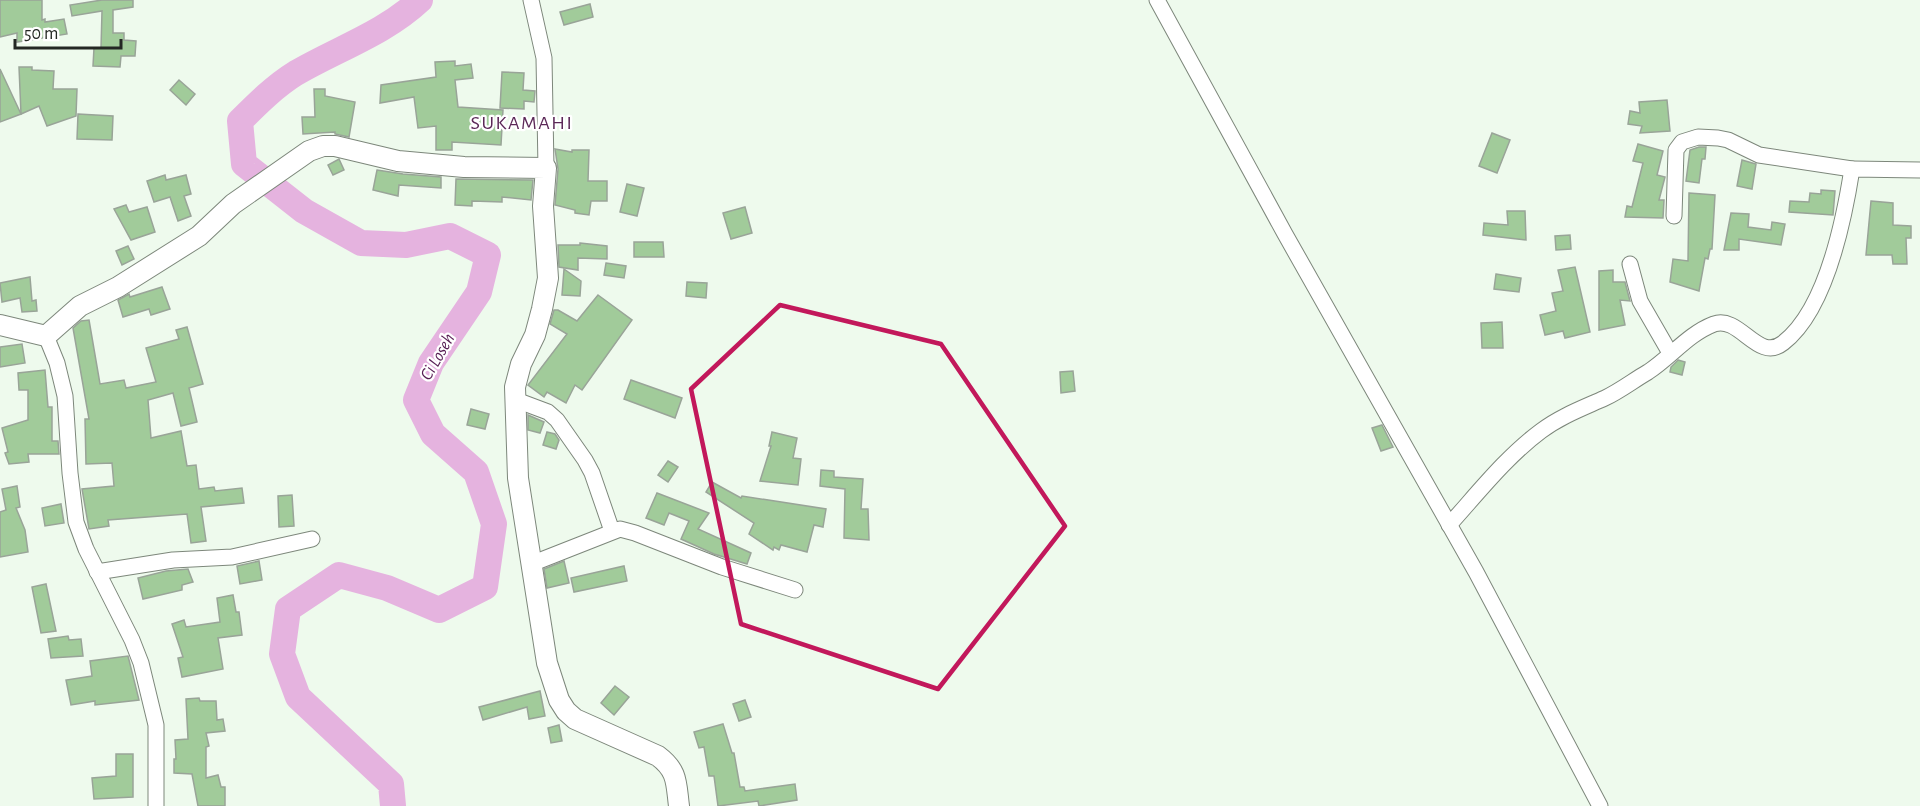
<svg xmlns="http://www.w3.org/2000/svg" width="1920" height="806" font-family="'Alegreya Sans',sans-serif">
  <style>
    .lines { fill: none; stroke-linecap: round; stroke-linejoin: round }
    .river { stroke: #e5b3df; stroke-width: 26 }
    .building { fill: #a1cb9a; stroke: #99a498; stroke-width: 1.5 }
    .street-casing { stroke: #7d877b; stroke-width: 17 }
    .secondary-casing { stroke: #7d877b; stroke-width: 22 }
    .street { stroke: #fff; stroke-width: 15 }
    .secondary { stroke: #fff; stroke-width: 20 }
    .marked { fill: none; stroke: #c2185b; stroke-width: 4.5; stroke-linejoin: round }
    .labels { text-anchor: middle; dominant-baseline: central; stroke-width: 4.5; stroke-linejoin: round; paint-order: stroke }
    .water-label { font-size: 18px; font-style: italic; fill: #551c52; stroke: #fff }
    .quarter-label { font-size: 20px; letter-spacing: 1.5px; fill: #5b2857; stroke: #fff }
  </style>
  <rect width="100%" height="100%" fill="#eefaed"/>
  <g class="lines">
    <path class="river" d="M393 806 391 784 298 697 282 654 288 609 339 575 387 588 439 610 485 587 494 524 476 472 433 434 416 400 431 363 479 292 488 255 450 236 406 245 361 243 304 211 244 164 240 121C257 104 275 86 296 73 337 49 385 33 420 0"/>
  </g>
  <g class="building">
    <path d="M0 0H42V20L45 19V22L64 19 67 34 17 42V33L0 37Z"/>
    <path d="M102 0H133V7L113 10V33H124V40L136 41 135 56H121L120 67 93 66 94 48H101L102 11 72 16 70 5Z"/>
    <path d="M590 4 593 17 564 25 560 12Z"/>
    <path d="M455 61V66L471 64 473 78 455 80 458 107 503 110 501 145 452 142V150H436V126L418 128 414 97 380 103 381 85 436 77 435 62Z"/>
    <path d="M19 67H32V70L54 71 53 89H77L76 116 47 126 39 106 21 114Z"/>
    <path d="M0 69 21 114 0 122Z"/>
    <path d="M502 72 524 73 523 90 535 91 534 102 524 101V109L500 108Z"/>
    <path d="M179 80 195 94 186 105 170 90Z"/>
    <path d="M314 89H325V96L355 102 349 137 335 134V132L303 134 302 117H315Z"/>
    <path d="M1667 100 1670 131 1640 133 1642 126 1628 124 1630 111 1640 113 1639 102Z"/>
    <path d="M78 114 113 116 112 140 77 139Z"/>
    <path d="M1492 133 1510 140 1497 173 1479 166Z"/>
    <path d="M1638 144 1663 151 1657 175 1665 177 1659 200H1664L1663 218 1625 217 1627 206 1632 207 1643 163 1633 161Z"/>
    <path d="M1699 147H1706L1705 159H1702L1699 183 1686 181 1690 150Z"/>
    <path d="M555 149 572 152V150H589L588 181H607V201H591L589 215 575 213V210L555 205 558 169Z"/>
    <path d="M339 159 344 170 333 175 328 165Z"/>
    <path d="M1742 160 1756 164 1752 189 1737 186Z"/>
    <path d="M377 170 403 174 441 177V188L399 185 398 196 373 190Z"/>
    <path d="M165 175 166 180 186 175 191 194 184 196 191 216 178 221 170 197 154 202 147 181Z"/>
    <path d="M456 179 533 180 531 200 502 197V202L472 201V206L455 205Z"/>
    <path d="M627 184 644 188 637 216 620 212Z"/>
    <path d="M1821 190 1835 191 1833 215 1789 212 1790 201 1809 202 1810 193 1821 194Z"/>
    <path d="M1689 193 1715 195 1712 249H1710L1708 259 1705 258 1699 291 1670 282 1673 259 1688 261Z"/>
    <path d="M1871 201 1893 203V225L1911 226V238H1906L1907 264H1893L1892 255H1866Z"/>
    <path d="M126 205 129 212 147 207 155 232 131 240 114 209Z"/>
    <path d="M745 207 752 233 731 239 723 213Z"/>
    <path d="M1507 211H1525L1526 240 1483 235 1484 223 1508 225Z"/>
    <path d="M1731 213 1749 214 1748 227 1771 230 1772 222 1785 224 1781 245 1739 239V250H1724Z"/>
    <path d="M1570 235 1571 249 1556 250 1555 236Z"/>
    <path d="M634 242H663L664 257H634Z"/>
    <path d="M580 243 607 246V259L578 258V270L559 267 558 245H580Z"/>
    <path d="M128 246 134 259 122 265 116 251Z"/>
    <path d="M606 263 626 266 624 278 604 275Z"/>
    <path d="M1575 267 1590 332 1565 338 1563 331 1545 335 1540 315 1556 311 1552 293 1563 291 1558 270Z"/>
    <path d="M564 269 581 281 580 296 562 295Z"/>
    <path d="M1613 270V282H1625L1630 301 1620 300 1625 325 1599 330V271Z"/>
    <path d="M1496 274 1521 278 1519 292 1494 289Z"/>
    <path d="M30 277 32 301 36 300 37 311 22 312 20 298 2 302 0 283Z"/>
    <path d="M687 282 707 283 706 298 686 296Z"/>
    <path d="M162 287 170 309 151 315 149 309 123 317 118 300 129 294 130 297Z"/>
    <path d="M598 295 632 320 582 390 575 385 566 403 547 392 544 397 528 385 567 334 550 324 554 310H558L577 321Z"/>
    <path d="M89 320 100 384 124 380 126 388 156 382 146 348 179 339 176 330 187 327 203 384 189 388 197 422 181 426 173 393 148 400 151 438 181 431 187 466 196 465 199 489 214 487 215 491 242 488 244 503 201 507 206 541 191 543 187 514 108 520 109 526 89 529 82 489 114 486 112 463 86 464 85 419H89L73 328 81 321Z"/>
    <path d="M1502 322 1503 348H1482L1481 323Z"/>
    <path d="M22 344 25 363 0 367V347Z"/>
    <path d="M1678 360 1685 362 1682 375 1670 372 1671 367Z"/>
    <path d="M45 370 48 407H52V441H58L59 454H28L29 462 9 464 5 453 8 452 2 428 28 420V390H19L18 373Z"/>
    <path d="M1073 371 1075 391 1061 393 1060 372Z"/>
    <path d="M631 380 682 398 675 418 624 399Z"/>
    <path d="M471 409 489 414 485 429 467 425Z"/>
    <path d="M528 415 544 422 540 433 528 430Z"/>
    <path d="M1382 425 1393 447 1381 451 1372 428Z"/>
    <path d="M547 432 555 434 559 440 556 449 543 445Z"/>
    <path d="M772 432 797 438 793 458 801 459 798 485 760 481 771 446H769Z"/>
    <path d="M668 461 678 467 668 482 658 475Z"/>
    <path d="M821 470 834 471V477L863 479 861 509H868L869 540 844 538 845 489 820 486Z"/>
    <path d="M712 482 741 498 742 496 826 509 823 527 814 525 807 552 781 545 779 550 774 547 773 550 749 534 754 523 706 492Z"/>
    <path d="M17 486 20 507 16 508 25 530 28 552 0 557V512L6 510 2 489Z"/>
    <path d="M657 493 709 513 698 529 751 553 747 564 714 554 681 539 689 521 669 513 664 525 646 518Z"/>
    <path d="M292 495 294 526 279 527 278 496Z"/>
    <path d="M61 504 64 523 45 526 42 508Z"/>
    <path d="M259 561 262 580 240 584 237 566Z"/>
    <path d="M564 561 569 583 547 588 544 569Z"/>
    <path d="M624 566 627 581 574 592 571 578Z"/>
    <path d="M188 569 193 582 182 585V590L143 599 138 578 166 571Z"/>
    <path d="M46 584 56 631 41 633 32 587Z"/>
    <path d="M233 595 236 612H239L242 635 218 638 223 669 182 677 178 658 183 657 172 624 184 620 186 627 220 622 217 598Z"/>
    <path d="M68 636 69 640 81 639 83 656 51 658 48 639Z"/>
    <path d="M128 656 139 700 95 705V701L71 705 66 680 92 676 90 661Z"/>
    <path d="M615 686 629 697 614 715 601 703Z"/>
    <path d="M540 691 545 716 529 719 527 707 483 720 479 707Z"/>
    <path d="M199 698 200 701H216L217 720 223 719 225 731 206 733 209 746 206 747V778L218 775 221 787H225V806H198L192 774 174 773V759H176L175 740 188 739 186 699Z"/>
    <path d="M745 700 751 717 739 721 733 704Z"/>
    <path d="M723 724 732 753H734L740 787H744L745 791 795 784 797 800 759 806 758 801 718 806 714 776H709L704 747 699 748 694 732Z"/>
    <path d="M559 725 562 741 551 743 548 728Z"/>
    <path d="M116 754H133V797L94 799 92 778 116 776Z"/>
  </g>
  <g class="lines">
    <g class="street-casing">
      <g id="street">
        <path d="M531 0 544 58 546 168"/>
        <path d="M1157 0 1285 234 1476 572 1600 806"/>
        <path d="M1674 216 1676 150 1682 142 1698 137 1718 138 1728 140 1759 155 1852 169"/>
        <path d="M1630 264 1640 301 1670 353"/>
        <path d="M46 336 57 363 65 396 70 473 76 522 86 549 132 640 141 663 156 725V806"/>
        <path d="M516 400 548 412 557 420 585 460 592 473 612 531"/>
        <path d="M1449 525C1478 493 1506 457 1541 431 1561 416 1583 408 1605 398 1620 391 1634 380 1648 372 1671 357 1688 334 1714 324 1740 315 1758 363 1783 343 1826 310 1844 220 1852 169L1920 170"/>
        <path d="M531 564 620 529 635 533 722 567 795 590"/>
        <path d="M97 572 173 560 232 557 312 539"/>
      </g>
    </g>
    <g class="secondary-casing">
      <path id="secondary" d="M0 325 46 336 80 306 118 287 199 236 233 204 309 151 323 146H335L398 161 464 167 546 168 543 206 548 278 542 309 535 335 521 364 515 387 518 478 547 663 559 700 566 711 575 719 658 756C678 771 676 783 679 806"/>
    </g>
    <use href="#street" class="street"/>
    <use href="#secondary" class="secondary"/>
  </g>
  <path class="marked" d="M780 305 941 344 1065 526 938 689 741 624 691 389Z"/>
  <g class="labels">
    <g class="water-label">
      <text transform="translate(438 357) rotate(-60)">Ci Loseh</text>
    </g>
    <g class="quarter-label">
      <text x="522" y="123">SUKAMAHI</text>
    </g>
  </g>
  <path d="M15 39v9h106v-9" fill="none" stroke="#232723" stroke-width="3"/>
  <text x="24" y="39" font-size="18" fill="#232723" stroke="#ffffff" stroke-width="4.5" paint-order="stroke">50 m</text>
</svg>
